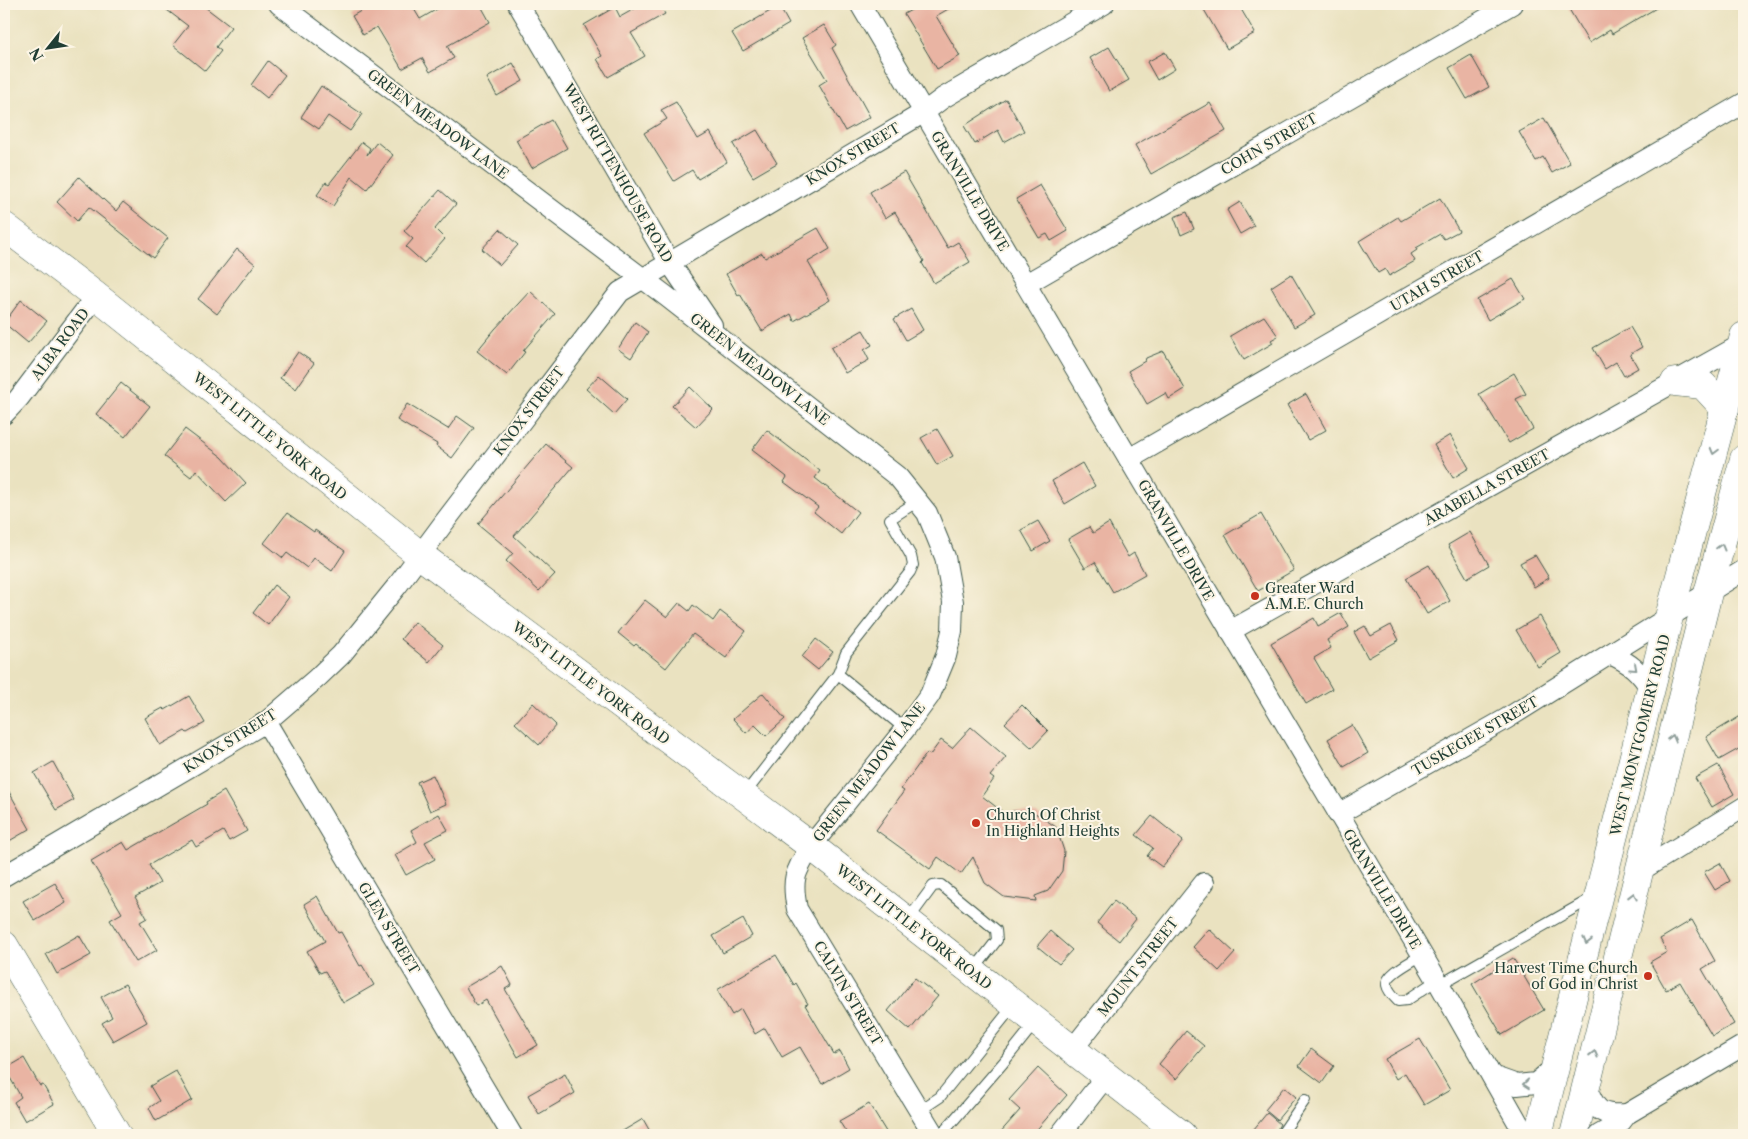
<svg xmlns="http://www.w3.org/2000/svg" width="1748" height="1139" font-family="'Libre Caslon Text',serif">
  <style>
    .building { fill: #e9b4a3 }
    .lines { fill: none; stroke-linecap: round; stroke-linejoin: round }
    .lane-casing { stroke: #3d5649; stroke-width: 12 }
    .street-casing { stroke: #3d5649; stroke-width: 22 }
    .secondary-casing { stroke: #3d5649; stroke-width: 29 }
    .lane { stroke: #fff; stroke-width: 10 }
    .street { stroke: #fff; stroke-width: 20 }
    .secondary { stroke: #fff; stroke-width: 28 }
    .oneway { stroke: #8f9e9a }
    .poi-dot { fill: #c8321e; stroke: #fcf5e5; stroke-width: 2 }
    .labels { text-anchor: middle; dominant-baseline: central; stroke-width: 4; stroke-linejoin: round; paint-order: stroke }
    .street-label { font-size: 14px; fill: #1f3d34; stroke: #fcf5e5 }
    .poi-label { font-size: 14px; fill: #1f3d34; stroke: #fcf5e5; text-anchor: start }
  </style>
  <rect width="100%" height="100%" fill="#fcf5e5"/>
  <filter id="ink" filterUnits="userSpaceOnUse"><feTurbulence type="fractalNoise" baseFrequency=".02" numOctaves="2"/><feDisplacementMap in="SourceGraphic" scale="10" xChannelSelector="R" yChannelSelector="G"/><feConvolveMatrix kernelMatrix="1 2 1 2 8 2 1 2 1" color-interpolation-filters="sRGB"/></filter>
  <filter id="wash" filterUnits="userSpaceOnUse"><feTurbulence type="fractalNoise" baseFrequency=".0096" numOctaves="4" result="noise"/><feDisplacementMap in="SourceGraphic" scale="20" xChannelSelector="R" yChannelSelector="G"/><feGaussianBlur stdDeviation="1.12" result="paint"/><feColorMatrix in="noise" values="0 0 0 0 0 0 0 0 0 0 0 0 0 0 0 0 0 1.4 0 .05"/><feComposite in="paint" operator="in"/></filter>
  <g filter="url(#wash)">
    <rect width="100%" height="100%" fill="#eae2c0"/>
    <g id="blocks">
      <g class="building">
        <path d="M159 4H201L231 27 216 47 221 51 205 71 173 45 188 26Z"/>
        <path d="M373 4H411L420 19 446 4H480L490 22 447 46 454 58 430 72 422 58 402 69 377 27 363 35 352 16Z"/>
        <path d="M643 4H659L665 14 631 33 645 56 608 77 597 59 602 56 584 25 615 7 620 17Z"/>
        <path d="M922 4H957L936 16 960 56 937 69 904 14Z"/>
        <path d="M1211 4H1238L1255 33 1227 49 1203 8Z"/>
        <path d="M1566 4H1663L1612 34 1610 30 1589 43Z"/>
        <path d="M779 6 789 24 743 51 732 33Z"/>
        <path d="M824 25 836 45 832 48 870 117 845 131 819 85 827 80 802 38Z"/>
        <path d="M1109 47 1129 80 1109 91 1090 58Z"/>
        <path d="M1165 52 1175 69 1157 80 1147 62Z"/>
        <path d="M1471 55 1489 87 1467 99 1449 68Z"/>
        <path d="M268 61 285 75 267 98 251 85Z"/>
        <path d="M513 63 523 81 497 96 487 78Z"/>
        <path d="M321 86 362 114 350 131 328 116 319 129 301 117Z"/>
        <path d="M1006 99 1024 131 1004 142 998 130 975 144 964 126Z"/>
        <path d="M676 102 698 139 710 132 727 162 698 179 692 170 674 181 644 133 667 119 661 110Z"/>
        <path d="M1210 103 1226 131 1151 174 1135 145Z"/>
        <path d="M1544 118 1570 163 1552 173 1543 157 1536 161 1519 132Z"/>
        <path d="M551 120 567 148 532 168 516 140Z"/>
        <path d="M757 130 777 163 753 177 733 144Z"/>
        <path d="M362 142 370 148 367 155 377 142 393 155 367 189 352 177 333 206 317 195 326 182 329 184Z"/>
        <path d="M904 172 948 248 958 242 970 262 934 283 922 263 924 261 895 212 885 218 870 192Z"/>
        <path d="M79 177 116 211 123 202 168 238 153 258 89 207 77 221 57 202Z"/>
        <path d="M1040 185 1068 231 1051 241 1047 234 1039 238 1016 199Z"/>
        <path d="M440 190 456 204 435 229 445 239 424 263 406 247 413 239 404 231Z"/>
        <path d="M1440 198 1459 231 1444 239 1440 234 1416 248 1417 250 1411 254 1415 261 1389 276 1385 269 1378 273 1359 241 1398 217 1401 221Z"/>
        <path d="M1240 202 1254 226 1240 234 1227 210Z"/>
        <path d="M1187 212 1194 229 1181 235 1174 217Z"/>
        <path d="M818 228 830 249 808 262 830 300 794 321 791 314 762 331 740 294 738 295 726 274 762 253 765 258Z"/>
        <path d="M500 229 518 245 500 265 482 249Z"/>
        <path d="M237 249 255 264 217 314 198 299Z"/>
        <path d="M1291 274 1315 315 1294 327 1271 287Z"/>
        <path d="M1513 279 1525 299 1488 320 1477 300Z"/>
        <path d="M530 291 555 314 523 351 525 352 507 375 477 351 495 329Z"/>
        <path d="M21 300 47 321 28 343 4 323Z"/>
        <path d="M911 309 923 330 906 340 894 319Z"/>
        <path d="M1264 316 1278 336 1271 340 1273 343 1244 360 1230 336Z"/>
        <path d="M635 322 648 332 631 358 618 349Z"/>
        <path d="M1630 327 1642 347 1630 354 1638 368 1624 376 1616 362 1605 369 1593 348Z"/>
        <path d="M863 330 872 345 864 350 869 360 845 373 831 348Z"/>
        <path d="M1163 351 1185 389 1169 399 1166 393 1147 404 1128 371 1145 361 1146 358Z"/>
        <path d="M298 352 314 363 296 389 280 378Z"/>
        <path d="M1514 373 1526 394 1516 399 1533 429 1509 443 1479 394Z"/>
        <path d="M599 375 627 399 614 414 586 389Z"/>
        <path d="M121 383 150 406 125 437 96 414Z"/>
        <path d="M690 387 713 409 696 427 672 406Z"/>
        <path d="M1306 394 1326 430 1308 440 1287 405Z"/>
        <path d="M407 404 448 429 457 416 474 428 452 458 436 446 437 444 397 420Z"/>
        <path d="M185 429 222 457 246 483 226 502 196 470 191 477 164 456Z"/>
        <path d="M937 429 953 456 937 465 921 438Z"/>
        <path d="M767 430 820 471 815 478 858 512 841 534 814 512 818 507 784 482 787 477 752 450Z"/>
        <path d="M1450 435 1469 468 1453 478 1434 445Z"/>
        <path d="M546 444 573 467 514 536 555 574 539 591 506 561 513 553 478 524Z"/>
        <path d="M1082 463 1095 486 1065 504 1052 481Z"/>
        <path d="M287 513 314 532 315 530 345 551 332 571 314 558 307 568 287 553 283 558 264 543Z"/>
        <path d="M1261 514 1294 570 1258 591 1225 535Z"/>
        <path d="M1038 521 1050 541 1033 551 1021 530Z"/>
        <path d="M1109 523 1128 557 1134 553 1145 574 1113 592 1095 562 1085 568 1068 539 1089 527 1093 533Z"/>
        <path d="M1470 532 1489 565 1467 578 1448 545Z"/>
        <path d="M1535 555 1549 578 1534 587 1520 563Z"/>
        <path d="M1429 565 1450 601 1427 614 1406 578Z"/>
        <path d="M274 585 289 597 268 625 253 613Z"/>
        <path d="M645 600 667 617 679 603 689 611 693 605 713 621 720 611 746 631 726 658 693 634 666 668 636 644 634 646 618 633Z"/>
        <path d="M1341 613 1349 627 1327 640 1331 648 1314 658 1332 689 1306 704 1271 643 1314 618 1318 626Z"/>
        <path d="M1540 616 1561 653 1538 667 1516 630Z"/>
        <path d="M415 622 443 645 429 662 401 639Z"/>
        <path d="M1391 625 1399 640 1368 658 1354 632 1365 626 1371 636Z"/>
        <path d="M816 639 833 652 818 670 802 657Z"/>
        <path d="M763 693 785 719 766 736 755 725 746 733 733 719Z"/>
        <path d="M189 696 205 723 187 733 185 731 160 745 145 718 163 708 165 710Z"/>
        <path d="M533 703 556 725 539 745 515 723Z"/>
        <path d="M1022 705 1048 731 1032 748 1005 723Z"/>
        <path d="M1744 714V746L1719 760 1706 737Z"/>
        <path d="M1352 725 1368 753 1344 767 1328 739Z"/>
        <path d="M971 727 1006 757 990 776 994 779 982 796 1004 813 1014 811 1037 814 1056 827 1064 851 1062 871 1048 891 1035 896 1036 901 1004 897 985 883 973 857 961 874 938 857 930 869 876 830 904 791 901 789 927 753 930 755 941 740 952 748Z"/>
        <path d="M53 762 74 800 56 810 34 773Z"/>
        <path d="M1718 765 1734 794 1712 807 1695 778Z"/>
        <path d="M433 775 446 804 430 811 417 782Z"/>
        <path d="M4 783 30 829 4 844Z"/>
        <path d="M224 791 247 831 229 841 223 831 196 847 192 840 149 865 160 883 135 897 147 918 140 922 157 950 136 962 110 920 122 913 91 861 123 842 128 850 207 804 206 802Z"/>
        <path d="M439 814 448 830 425 842 435 859 406 875 395 855 417 842 411 830Z"/>
        <path d="M1152 816 1183 841 1162 867 1147 856 1153 848 1136 835Z"/>
        <path d="M1720 863 1730 881 1715 890 1704 872Z"/>
        <path d="M55 883 66 903 35 921 23 901Z"/>
        <path d="M317 896 338 933 341 932 360 966 362 965 374 985 343 1003 325 971 320 973 307 951 325 941 304 904Z"/>
        <path d="M1114 901 1136 919 1119 941 1097 923Z"/>
        <path d="M743 919 752 936 723 953 713 936Z"/>
        <path d="M1692 920 1715 961 1702 969 1734 1024 1712 1036 1680 982 1666 990 1650 962 1667 952 1660 939Z"/>
        <path d="M1209 929 1235 953 1219 971 1193 947Z"/>
        <path d="M1050 931 1072 950 1059 964 1037 946Z"/>
        <path d="M79 935 91 955 57 974 46 954Z"/>
        <path d="M776 955 794 985 796 983 808 1004 805 1005 834 1054 840 1051 849 1068 822 1084 800 1047 782 1057 765 1028 755 1034 741 1009 732 1015 717 990Z"/>
        <path d="M1513 958 1544 1010 1502 1035 1472 984Z"/>
        <path d="M502 966 512 985 505 989 538 1045 518 1057 486 1000 476 1006 466 987Z"/>
        <path d="M915 978 938 996 910 1030 888 1011Z"/>
        <path d="M125 984 147 1022 113 1041 102 1023 112 1017 101 997Z"/>
        <path d="M1186 1031 1204 1046 1176 1079 1159 1064Z"/>
        <path d="M1420 1039 1450 1090 1424 1105 1405 1073 1396 1079 1385 1059Z"/>
        <path d="M1311 1049 1334 1066 1322 1083 1299 1066Z"/>
        <path d="M24 1058 40 1086 43 1085 54 1104 25 1121 14 1102 21 1097 5 1069Z"/>
        <path d="M1038 1068 1067 1095 1032 1135H998L1020 1110 1009 1100Z"/>
        <path d="M176 1071 192 1100 156 1121 149 1108 159 1101 150 1086Z"/>
        <path d="M565 1074 575 1093 539 1114 528 1095Z"/>
        <path d="M1284 1087 1296 1097 1277 1120 1265 1110Z"/>
        <path d="M869 1104 888 1135H848L839 1121Z"/>
        <path d="M1267 1113 1280 1124 1274 1135H1249Z"/>
        <path d="M643 1119 652 1135H616Z"/>
      </g>
    </g>
  </g>
  <g filter="url(#ink)">
    <use href="#blocks" fill-opacity="0" stroke="#3d5649" stroke-width="1"/>
    <g class="lines">
      <g class="lane-casing">
        <g id="lane">
          <path d="M838 674 905 729"/>
          <path d="M744 795 838 674 846 653 910 572 913 565 911 556 890 519 918 501"/>
          <path d="M908 920 933 886 941 885 996 930 997 940 973 971"/>
          <path d="M1422 955C1413 961 1385 974 1387 985 1388 991 1394 997 1398 1001L1407 1000 1437 980"/>
          <path d="M1439 985 1594 897"/>
          <path d="M919 1111 940 1097 1014 1005"/>
          <path d="M938 1135 946 1129 1003 1063 1035 1023"/>
          <path d="M1281 1135 1305 1100"/>
        </g>
      </g>
      <g class="street-casing">
        <g id="street">
          <path d="M279 4 666 296 898 477 927 513 945 557 953 602 952 631 946 656 930 695 905 729 811 846C795 873 791 878 797 909L934 1135"/>
          <path d="M518 4 670 263 712 325"/>
          <path d="M860 4 1437 980 1525 1135"/>
          <path d="M1026 284 1512 4"/>
          <path d="M4 414 19 398 96 296"/>
          <path d="M1129 459 1744 103"/>
          <path d="M1230 631 1744 343"/>
          <path d="M1610 654C1630 663 1640 671 1651 690"/>
          <path d="M266 722 512 1135"/>
          <path d="M1338 814 1506 719 1744 570"/>
          <path d="M1640 871 1744 807"/>
          <path d="M4 876 266 722 317 678 341 655 397 586 443 524 620 292 923 113 943 98 1104 4"/>
          <path d="M1072 1050 1204 883"/>
          <path d="M1492 1076 1517 1085 1536 1083 1556 1066"/>
          <path d="M1586 1086C1596 1111 1600 1116 1627 1114"/>
          <path d="M1060 1135 1106 1076"/>
          <path d="M1599 1135 1620 1123 1627 1114 1744 1045"/>
        </g>
      </g>
      <g class="secondary-casing">
        <g id="secondary">
          <path d="M4 226 96 296 420 555 811 846 1182 1135"/>
          <path d="M1675 382 1703 385 1725 409"/>
          <path d="M4 945 117 1135"/>
          <path d="M1538 1135 1669 617 1744 336"/>
          <path d="M1574 1135 1708 593 1744 459"/>
        </g>
      </g>
      <use href="#lane" class="lane"/>
      <use href="#street" class="street"/>
      <use href="#secondary" class="secondary"/>
    </g>
    <defs><path id="oneway-chevron" d="M-2-3.5L2.5 0L-2 3.5" fill="none" stroke-width="1.6" stroke-linecap="round" stroke-linejoin="round" transform="scale(1.25)"/></defs>
    <g class="oneway">
      <use href="#oneway-chevron" transform="translate(1714 451) rotate(105)"/>
      <use href="#oneway-chevron" transform="translate(1721 547) rotate(-75)"/>
      <use href="#oneway-chevron" transform="translate(1634 668) rotate(42)"/>
      <use href="#oneway-chevron" transform="translate(1672 738) rotate(-76)"/>
      <use href="#oneway-chevron" transform="translate(1633 896) rotate(-76)"/>
      <use href="#oneway-chevron" transform="translate(1587 941) rotate(104)"/>
      <use href="#oneway-chevron" transform="translate(1594 1054) rotate(-76)"/>
      <use href="#oneway-chevron" transform="translate(1526 1084) rotate(175)"/>
    </g>
  </g>
  <g class="poi-dot">
    <circle cx="1255" cy="596" r="5"/>
    <circle cx="976" cy="823" r="5"/>
    <circle cx="1648" cy="976" r="5"/>
  </g>
  <g class="labels">
    <g class="street-label">
      <text transform="translate(438 124) rotate(37)">GREEN MEADOW LANE</text>
      <text transform="translate(1269 144) rotate(-30)">COHN STREET</text>
      <text transform="translate(853 154) rotate(-31)">KNOX STREET</text>
      <text transform="translate(618 173) rotate(60)">WEST RITTENHOUSE ROAD</text>
      <text transform="translate(970 191) rotate(59)">GRANVILLE DRIVE</text>
      <text transform="translate(1437 281) rotate(-30)">UTAH STREET</text>
      <text transform="translate(60 344) rotate(-53)">ALBA ROAD</text>
      <text transform="translate(760 369) rotate(38)">GREEN MEADOW LANE</text>
      <text transform="translate(529 411) rotate(-53)">KNOX STREET</text>
      <text transform="translate(270 436) rotate(39)">WEST LITTLE YORK ROAD</text>
      <text transform="translate(1487 487) rotate(-29)">ARABELLA STREET</text>
      <text transform="translate(1176 540) rotate(60)">GRANVILLE DRIVE</text>
      <text transform="translate(591 683) rotate(37)">WEST LITTLE YORK ROAD</text>
      <text transform="translate(1640 735) rotate(-76)">WEST MONTGOMERY ROAD</text>
      <text transform="translate(1475 736) rotate(-30)">TUSKEGEE STREET</text>
      <text transform="translate(230 741) rotate(-32)">KNOX STREET</text>
      <text transform="translate(869 772) rotate(-52)">GREEN MEADOW LANE</text>
      <text transform="translate(1382 889) rotate(59)">GRANVILLE DRIVE</text>
      <text transform="translate(914 927) rotate(38)">WEST LITTLE YORK ROAD</text>
      <text transform="translate(389 928) rotate(59)">GLEN STREET</text>
      <text transform="translate(1138 967) rotate(-52)">MOUNT STREET</text>
      <text transform="translate(848 993) rotate(59)">CALVIN STREET</text>
    </g>
    <g class="poi-label">
      <text x="1265" y="588">Greater Ward<tspan x="1265" dy="16">A.M.E. Church</tspan></text>
      <text x="986" y="815">Church Of Christ<tspan x="986" dy="16">In Highland Heights</tspan></text>
      <text x="1638" y="968" text-anchor="end">Harvest Time Church<tspan x="1638" dy="16">of God in Christ</tspan></text>
    </g>
  </g>
  <rect width="1748" height="1139" fill="none" stroke="#fcf5e5" stroke-width="20"/>
  <g transform="translate(48 48) rotate(240)" stroke="#fcf5e5" stroke-width="4" paint-order="stroke">
  <path d="M0-4L9 19L0 12L-9 19Z" fill="#1f3d34"/>
  <text y="-8" font-size="14" font-weight="bold" text-anchor="middle" fill="#1f3d34">N</text>
  </g>
</svg>
